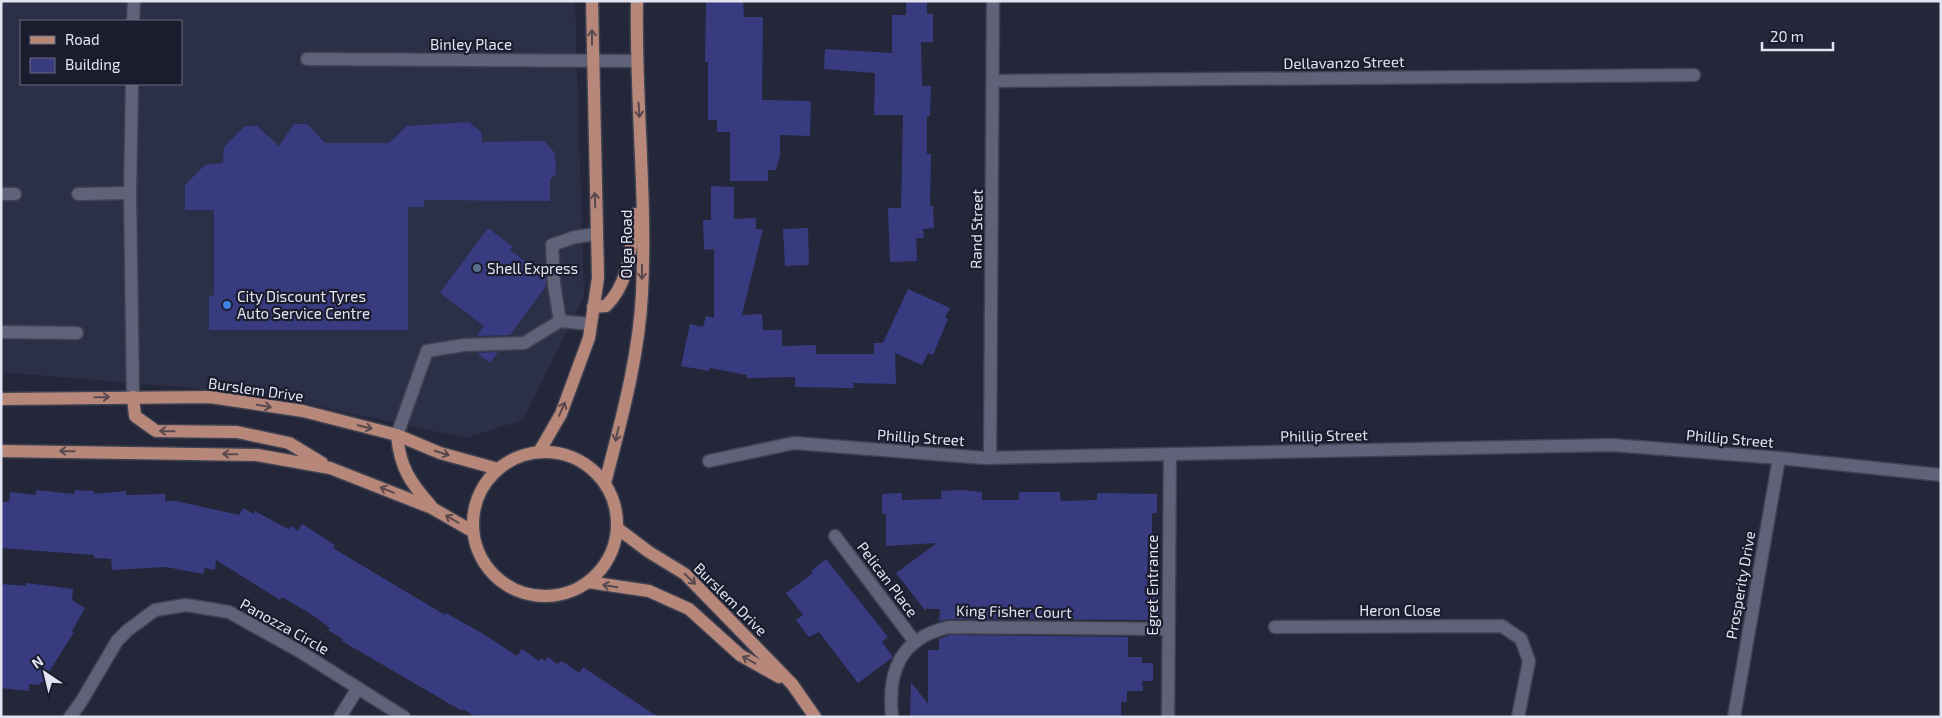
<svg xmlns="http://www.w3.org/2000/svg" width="1942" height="718" font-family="'Exo 2',sans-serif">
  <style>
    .built { fill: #2c2f48; fill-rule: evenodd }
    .building { fill: #383b80 }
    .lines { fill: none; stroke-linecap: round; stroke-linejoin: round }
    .service-casing { stroke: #404252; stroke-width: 15 }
    .minor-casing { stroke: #404252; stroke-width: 15 }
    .primary-casing { stroke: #404252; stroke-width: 15 }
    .service { stroke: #5f6278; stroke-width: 12 }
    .minor { stroke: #5f6278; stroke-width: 12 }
    .primary { stroke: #b7887a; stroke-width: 12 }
    .oneway { stroke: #59484d }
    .service-dot { fill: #5c6f8a; stroke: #1b1d2f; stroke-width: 2 }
    .shop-dot { fill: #3f7fe0; stroke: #1b1d2f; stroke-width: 2 }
    .labels { text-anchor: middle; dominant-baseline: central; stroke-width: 4.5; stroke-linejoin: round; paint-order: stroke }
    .street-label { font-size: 15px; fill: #e2e4f1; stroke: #1b1d2f }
    .poi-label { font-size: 15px; fill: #e2e4f1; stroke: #1b1d2f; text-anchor: start }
  </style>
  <rect width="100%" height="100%" fill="#242739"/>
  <path class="built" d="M1 1H575L584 296 523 420 466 438 262 394 1 372ZM21 21H181V84H21Z"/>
  <g class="building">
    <path d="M706 1H743L744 17H763L762 100 811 101 810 136 780 135V156L776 170H768V181H730V132H717V120H708V62H705Z"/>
    <path d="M906 1H927V14H933V42H921L922 86H931L930 116H927V154H931L930 206H933L934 228 923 229 924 238H916L917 261 890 262 888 208H901L903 115H874L875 73 824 69 825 49 892 53V15H906Z"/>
    <path d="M469 122 481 132 482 142 544 141 555 153 556 174 550 179V201L424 200V207H408V330H209V296L214 295V210H185V185L205 165 223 163 224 147 245 126H257L279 146 294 124H307L325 143H389L407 126Z"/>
    <path d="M711 186 734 187V219L756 218V229H763L742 315 762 314 763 330H782V346L816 345V354H874V343H883L908 289 950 308 945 318 948 319 933 355 928 353 922 365 895 353 896 384 853 383 854 388 795 387V377L747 378V375L710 368 709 371 681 366 690 324 703 327 706 316 714 318V249L704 250 703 220H711Z"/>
    <path d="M488 228 513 247 510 250 546 277V286L510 335 477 336 484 326 440 293Z"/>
    <path d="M808 228 809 265 785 266 783 229Z"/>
    <path d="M498 352 490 363 477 353Z"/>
    <path d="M36 490 74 494 75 490 94 491V494L126 491V495L165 494V501H176L239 515 243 508 254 514 255 511 288 529 291 526 298 531 302 524 335 545 333 548 445 615 446 613 485 635 517 656 522 649 539 661 541 658 545 661 548 657 557 664 562 661 579 673 583 667 658 717H476L463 709 462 711 342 641 343 639 328 630 330 628 314 616 282 597 280 600 216 560 215 570 205 568 203 574 166 567 112 570 111 559 94 558V555L1 548V502H9L10 492 36 495Z"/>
    <path d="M960 490 982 492V500H1019V492H1060L1061 501 1097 500V493L1157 494V513H1152V542H1148L1147 597H1160V620L949 619 939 621 940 609H929V607L925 610 896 573 937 543 886 546V514H882V494L902 493V500L941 499V491Z"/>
    <path d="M826 559 888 637 882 642 893 657 858 683 819 632 809 637 796 620 803 615 786 593 813 573 811 571Z"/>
    <path d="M26 583 73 589 72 600 85 608 72 631 74 632 47 675 46 682H41L40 685 29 684V691L1 688V584L26 586Z"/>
    <path d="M950 635 1128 637V657H1142V663H1153V681H1142L1143 691H1127V702H1121V717H910L911 682 928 704V650H939V639Z"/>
  </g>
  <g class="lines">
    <g class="service-casing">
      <g id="service">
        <path d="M133 21 134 1"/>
        <path d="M130 193 133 397"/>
        <path d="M1 194H15"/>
        <path d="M78 194 130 193 132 84"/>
        <path d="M560 321 554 284 552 245 575 237 596 234"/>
        <path d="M1 332 77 333"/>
        <path d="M397 435 427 351 464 345 524 343 560 321 590 324"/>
        <path d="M835 536 915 642"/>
        <path d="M1275 627 1502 626 1521 639 1529 661 1518 717"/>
        <path d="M892 717C887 670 901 638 949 627L1168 629"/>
        <path d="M1168 717 1170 454"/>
      </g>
    </g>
    <g class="minor-casing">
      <g id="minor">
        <path d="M307 59 636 61"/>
        <path d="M993 81 1694 75"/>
        <path d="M990 458 993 1"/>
        <path d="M709 461 794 443 985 458 1612 445 1779 458 1941 475"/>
        <path d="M70 717 81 702 117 641 128 630 155 610 186 605 229 612 299 651 404 717"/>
        <path d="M340 717 358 688"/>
        <path d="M1734 717 1779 458"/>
      </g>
    </g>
    <g class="primary-casing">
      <g id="primary">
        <path d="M593 307 606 306C630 283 631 246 635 214"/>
        <path d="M133 397 135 416 156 431 237 432 289 443 322 463"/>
        <path d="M1 399 210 397 303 411 397 435 440 453 498 469"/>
        <path d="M397 435C400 468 410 482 431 506"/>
        <path d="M1 451 257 455 330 468 432 508 472 531"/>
        <circle cx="545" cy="524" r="72"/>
        <path d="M539 452 561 414 589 338 598 278 592 1"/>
        <path d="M605 483C621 421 639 357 642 293 647 196 635 99 637 1"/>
        <path d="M617 528 649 552 685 574 792 684 815 717"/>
        <path d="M588 582 649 591 689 609 740 655 779 677"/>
      </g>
    </g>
    <use href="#service" class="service"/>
    <use href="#minor" class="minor"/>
    <use href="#primary" class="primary"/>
  </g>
  <defs><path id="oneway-shaft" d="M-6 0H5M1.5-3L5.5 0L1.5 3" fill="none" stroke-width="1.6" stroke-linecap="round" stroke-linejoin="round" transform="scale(1.25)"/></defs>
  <g class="oneway">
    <use href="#oneway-shaft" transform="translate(592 37) rotate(-90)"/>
    <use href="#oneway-shaft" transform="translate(639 110) rotate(86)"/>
    <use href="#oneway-shaft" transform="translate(595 200) rotate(-92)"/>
    <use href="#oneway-shaft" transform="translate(642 272) rotate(90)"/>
    <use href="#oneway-shaft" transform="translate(102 397) rotate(-1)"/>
    <use href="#oneway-shaft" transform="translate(264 406) rotate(9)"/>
    <use href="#oneway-shaft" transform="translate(562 409) rotate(-66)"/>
    <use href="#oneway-shaft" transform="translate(365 427) rotate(14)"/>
    <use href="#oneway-shaft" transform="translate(167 431) rotate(-179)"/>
    <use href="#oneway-shaft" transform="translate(617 434) rotate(103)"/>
    <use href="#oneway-shaft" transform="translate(67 451) rotate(-179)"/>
    <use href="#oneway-shaft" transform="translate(442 453) rotate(18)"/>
    <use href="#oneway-shaft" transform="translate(230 454) rotate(-179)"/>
    <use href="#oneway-shaft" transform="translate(387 490) rotate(-158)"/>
    <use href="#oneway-shaft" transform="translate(452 519) rotate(-150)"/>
    <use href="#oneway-shaft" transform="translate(690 579) rotate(44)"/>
    <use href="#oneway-shaft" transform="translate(610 586) rotate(-171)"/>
    <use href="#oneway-shaft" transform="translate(749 660) rotate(-151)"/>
  </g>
  <circle class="service-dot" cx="477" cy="268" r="5"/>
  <circle class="shop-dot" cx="227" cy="305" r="5"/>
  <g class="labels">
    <g class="street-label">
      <text x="471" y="44">Binley Place</text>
      <text transform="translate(1344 62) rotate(-1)">Dellavanzo Street</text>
      <text transform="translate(976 229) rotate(-89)">Rand Street</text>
      <text transform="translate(626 244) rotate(-90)">Olga Road</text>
      <text transform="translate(256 389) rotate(8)">Burslem Drive</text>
      <text transform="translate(1324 435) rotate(-1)">Phillip Street</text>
      <text transform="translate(921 437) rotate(4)">Phillip Street</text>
      <text transform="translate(1730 438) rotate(5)">Phillip Street</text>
      <text transform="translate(888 579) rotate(53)">Pelican Place</text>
      <text transform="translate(1152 585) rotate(-90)">Egret Entrance</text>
      <text transform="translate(1740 585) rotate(-80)">Prosperity Drive</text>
      <text transform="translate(731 599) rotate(45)">Burslem Drive</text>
      <text x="1400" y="610">Heron Close</text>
      <text transform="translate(1014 611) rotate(1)">King Fisher Court</text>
      <text transform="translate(285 626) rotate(29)">Panozza Circle</text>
    </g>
    <g class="poi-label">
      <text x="487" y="268">Shell Express</text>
      <text x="237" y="296">City Discount Tyres<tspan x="237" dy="17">Auto Service Centre</tspan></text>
    </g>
  </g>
  <rect width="1942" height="718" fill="none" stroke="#e2e4f1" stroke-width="5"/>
  <rect x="20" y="20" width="162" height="65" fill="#1b1d2f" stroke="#6b6d7d"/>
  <rect x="30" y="36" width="25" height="8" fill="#b7887a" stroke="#6b6d7d"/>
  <text x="65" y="45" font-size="15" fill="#e2e4f1">Road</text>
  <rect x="30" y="58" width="25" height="15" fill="#383b80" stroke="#6b6d7d"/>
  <text x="65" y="70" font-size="15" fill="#e2e4f1">Building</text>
  <g transform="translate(45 673) rotate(325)" stroke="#1b1d2f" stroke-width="4" paint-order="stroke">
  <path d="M0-4L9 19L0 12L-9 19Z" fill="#e2e4f1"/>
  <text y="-8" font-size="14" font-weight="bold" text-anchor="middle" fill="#e2e4f1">N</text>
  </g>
  <path d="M1762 42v8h71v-8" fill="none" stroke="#e2e4f1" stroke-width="2.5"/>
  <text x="1770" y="42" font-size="15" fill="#e2e4f1" stroke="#1b1d2f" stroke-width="4" paint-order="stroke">20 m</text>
</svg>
